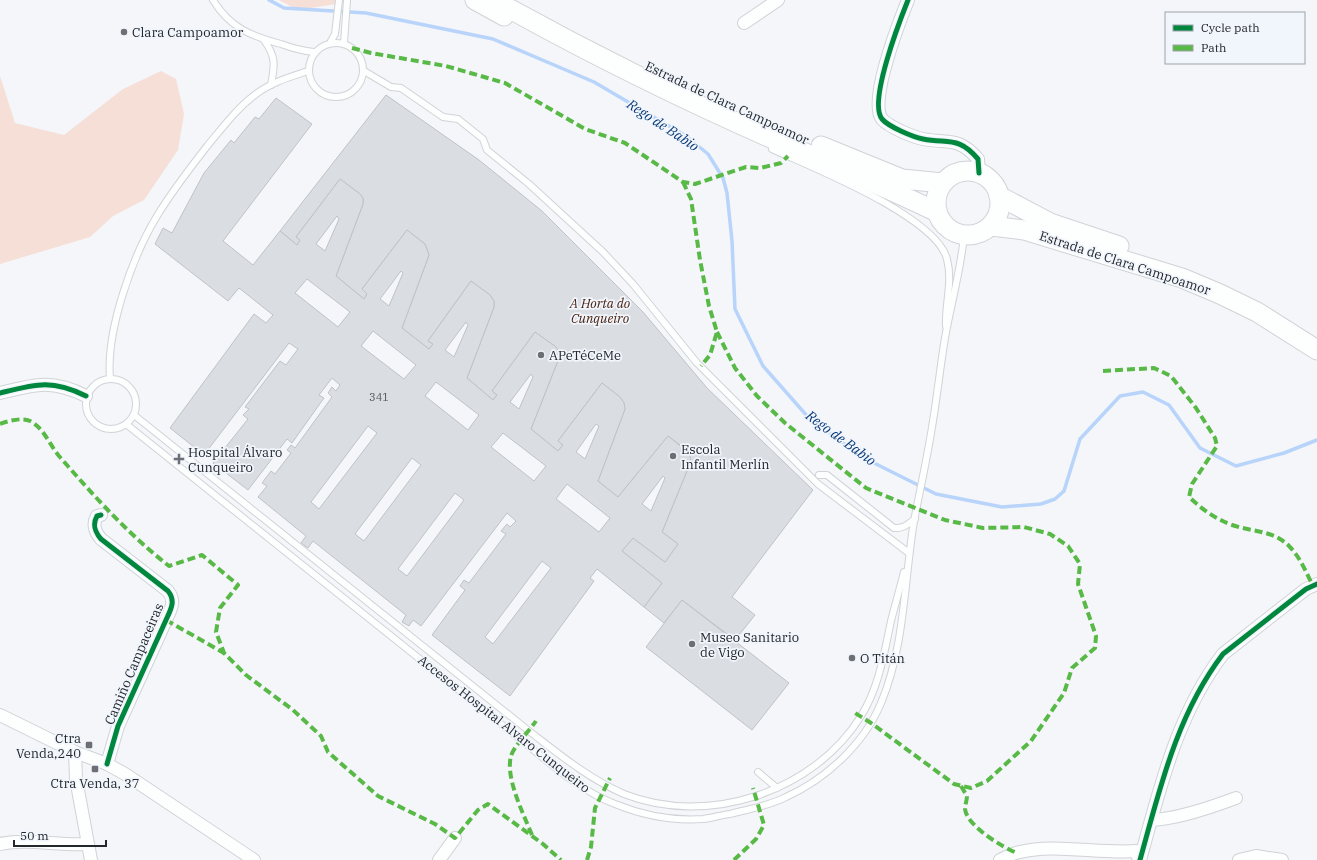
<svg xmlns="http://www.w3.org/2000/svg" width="1317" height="860" font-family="'IBM Plex Serif',serif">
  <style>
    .green { fill: #f6dfd7 }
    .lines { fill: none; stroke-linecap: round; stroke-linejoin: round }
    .stream { stroke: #b8d4fa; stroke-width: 3.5 }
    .building { fill: #dadde1; stroke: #bfc2c6; fill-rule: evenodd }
    .lane-casing { stroke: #d0d3d7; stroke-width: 8 }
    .street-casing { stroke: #d0d3d7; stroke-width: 14 }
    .primary-casing { stroke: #d0d3d7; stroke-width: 21 }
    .lane { stroke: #fdfefe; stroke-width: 6 }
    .street { stroke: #fdfefe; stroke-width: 12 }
    .primary { stroke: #fdfefe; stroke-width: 19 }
    .quiet { stroke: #58b947; stroke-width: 4; stroke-dasharray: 8 4; stroke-linecap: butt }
    .cycleway-casing { stroke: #f1f5fc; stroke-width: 8 }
    .cycleway { stroke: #00873e; stroke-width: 5 }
    .poi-dot { fill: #6c6f74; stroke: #f1f5fc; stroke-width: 1.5 }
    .labels { text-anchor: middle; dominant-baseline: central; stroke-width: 3.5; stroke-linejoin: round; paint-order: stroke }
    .number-label { font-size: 11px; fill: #51565a }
    .poi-label { font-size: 13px; fill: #22272c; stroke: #f1f5fc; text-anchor: start }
    .street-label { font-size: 13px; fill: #22272c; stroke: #f1f5fc }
    .park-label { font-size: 13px; font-style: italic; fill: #451d0a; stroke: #f1f5fc }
    .water-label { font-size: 14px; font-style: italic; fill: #083976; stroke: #f1f5fc }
  </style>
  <rect width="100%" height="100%" fill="#f4f6f9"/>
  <g class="green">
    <path d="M279 0H337L336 4 298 10Z"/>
    <path d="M161 71 176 79 184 114 178 150 144 200 113 216 90 237 0 264V76L15 123 64 135 123 89Z"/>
  </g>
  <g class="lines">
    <path class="stream" d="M269 0 284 8 366 13 493 39 594 82 686 136 708 154 723 178 727 193 732 241 735 309 763 366 808 417 862 457 936 494 1002 507 1041 504 1055 499 1064 491 1080 439 1120 396 1143 392 1169 405 1200 448 1236 466 1284 453 1317 440"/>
  </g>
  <g class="building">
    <path d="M386 95 479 160 542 211 643 312 707 388 813 490 732 597 755 615 735 640 682 600 664 623 644 607 662 583 622 551 633 538 665 562 678 544 662 532 691 461 687 450 668 436 618 497 598 481 625 409 624 403 620 397 602 383 558 441 563 445 558 451 531 429 559 358V351L556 347 535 332 492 391 497 395 493 400 467 378 494 307V301L490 295 471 281 428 341 433 344 429 349 402 328 429 255 425 244 407 230 362 289 367 294 364 299 336 276 363 204V198L360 194 340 179 296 237 300 240 297 245 280 231Z"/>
    <path d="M276 98 312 124 223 241 253 265 280 231 297 245 300 240 296 237 340 179 360 194 363 198V204L336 276 364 299 367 294 362 289 407 230 425 244 429 255 402 328 429 349 433 344 428 341 471 281 490 295 494 301V307L467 378 493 400 497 395 492 391 535 332 556 347 559 351V358L531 429 558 451 563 445 558 441 602 383 620 397 624 403 625 409 598 481 618 497 668 436 689 453 691 461 662 532 678 544 665 562 633 538 622 551 662 583 644 607 597 569 590 578 594 581 510 696 432 635 465 590 460 586 464 580 469 583 506 534 501 531 507 524 510 527 516 521 507 513 421 626 413 620 409 626 402 622 406 615 313 541 308 548 301 543 306 536 258 497 267 486 262 483 271 471 275 474 291 453 287 450 291 445 295 448 332 397 328 393 332 387 336 391 340 385 332 378 319 395 324 398 292 443 287 439 248 490 213 463 248 419 243 415 249 409 245 407 280 361 286 365 298 349 289 343 204 455 170 428 254 314 266 323 273 315 239 288 228 301 155 244 163 228 172 233 204 173 231 140 234 143 255 117 259 119ZM337 216 339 219 325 251 316 244ZM401 271 403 273 389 306 380 299ZM307 279 350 312 338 327 295 293ZM466 322 468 325 454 357 445 350ZM373 331 416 365 404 379 361 346ZM531 374 533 377 519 409 510 402ZM436 382 479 415 468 430 425 396ZM596 424 599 426 585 459 576 452ZM368 426 377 433 319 509 311 502ZM503 433 546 466 534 481 491 447ZM412 458 421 465 364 541 355 534ZM663 476 665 478 651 511 642 504ZM567 484 610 518 599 532 556 499ZM455 493 464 500 407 576 398 569ZM542 561 551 568 493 644 485 637Z"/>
    <path d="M682 600 789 683 752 730 646 647Z"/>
  </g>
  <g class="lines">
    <g class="lane-casing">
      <g id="lane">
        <path d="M213 0C230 28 251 36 281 44 292 48 303 51 314 52"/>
        <path d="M264 40C276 57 275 64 271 85"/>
        <path d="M331 41 335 34 339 0"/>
        <circle cx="336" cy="70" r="27"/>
        <path d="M344 43 347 0"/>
        <path d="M364 71 391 87 401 88 443 117 458 119 483 139 487 150 529 184 603 252 633 284 697 363 818 484 909 553"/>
        <path d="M772 149C811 167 936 216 947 259 953 283 945 302 946 326"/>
        <path d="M110 378C106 331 132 257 157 216 172 191 190 168 208 145 223 127 237 108 256 94 272 82 290 77 308 71"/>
        <circle cx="111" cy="404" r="25"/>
        <path d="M134 415 529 731C559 754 589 779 624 794 708 827 814 792 861 716 879 687 884 654 891 621 895 605 900 588 904 572"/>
        <path d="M126 424 521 740C550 763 580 791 615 804 642 815 674 821 703 819 712 818 721 815 730 814 749 809 769 806 786 797 826 779 864 744 881 703 905 646 904 582 914 521 920 490 927 459 932 427 937 398 940 368 945 338 951 303 961 270 964 235"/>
        <path d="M819 475H827L894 528C903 529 908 524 915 519"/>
        <path d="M758 772 777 788"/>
      </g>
    </g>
    <g class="street-casing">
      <g id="street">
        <path d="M908 0C900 20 868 102 882 119 889 127 913 137 923 139 949 144 958 136 978 159L979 173"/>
        <path d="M744 23 778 0"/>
        <path d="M0 393C36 384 52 379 86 396"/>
        <path d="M101 515 97 516C92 525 95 532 101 539L168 591C176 601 171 609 166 620L118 726 107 764"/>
        <path d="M0 715 75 752 107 764 125 774 254 860"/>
        <path d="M75 752 76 779 91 860"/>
        <path d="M1152 820C1176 819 1212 807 1236 798"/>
        <path d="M0 844C29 838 58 846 87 844"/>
        <path d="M439 860 455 838"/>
        <path d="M1000 860C1007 857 1013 853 1020 852 1053 843 1100 854 1136 851L1139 860"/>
        <path d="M1140 860C1160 788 1177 714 1223 654L1306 589 1317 584"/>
        <path d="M1239 860 1256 856 1282 860"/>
      </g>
    </g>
    <g class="primary-casing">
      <g id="primary">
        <path d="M475 0 504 16"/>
        <path d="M494 0C585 51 678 97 773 139 828 163 883 186 937 212"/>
        <path d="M821 146 902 179 943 183"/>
        <circle cx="968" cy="203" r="32"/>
        <path d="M999 196 1050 223 1119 246"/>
        <path d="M991 226 1024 230 1182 278 1220 294 1257 312 1317 350"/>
      </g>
    </g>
    <use href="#lane" class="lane"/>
    <use href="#street" class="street"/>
    <use href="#primary" class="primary"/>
    <g class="quiet">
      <path d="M352 48 371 53 446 66 505 83 585 129 625 143 683 182 695 184 746 167 760 168 781 163 788 156"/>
      <path d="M683 182 691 199 700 260 709 306 717 332 710 355 701 366"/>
      <path d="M717 332 735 368 757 396 785 423 866 488 945 520 983 528 1024 527 1050 534 1068 546 1080 564 1078 584 1096 636 1095 648 1072 668 1064 693 1031 741 987 781 971 788 954 784 871 723 852 711"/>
      <path d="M1103 371 1154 368 1171 376 1196 408 1215 438 1217 446 1192 484 1189 497C1203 510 1214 518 1232 525 1252 532 1273 530 1289 546 1300 557 1306 572 1313 586"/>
      <path d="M0 424C8 421 22 417 30 421 44 428 49 444 59 456 93 495 128 534 169 566L202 555 238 585 220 608 216 632 224 653 246 675 293 710 321 736 328 752 378 796 435 824 455 838 478 810 488 804 543 844 561 860"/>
      <path d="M166 620 224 653"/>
      <path d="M961 786 967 796C967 800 965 805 965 809 967 826 1002 847 1017 853"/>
      <path d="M532 835C524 815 505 778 511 756 514 746 530 730 536 721"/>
      <path d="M587 860 591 847 595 808 610 778"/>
      <path d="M734 860 756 839 764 825 753 788"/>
    </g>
    <g class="cycleway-casing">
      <g id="cycleway">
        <path d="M908 0C900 20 868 102 882 119 889 127 913 137 923 139 949 144 958 136 978 159L979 173"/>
        <path d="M0 393C36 384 52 379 86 396"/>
        <path d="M101 515 97 516C92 525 95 532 101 539L168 591C176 601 171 609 166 620L118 726 107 764"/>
        <path d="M1140 860C1160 788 1177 714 1223 654L1306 589 1317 584"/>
      </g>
    </g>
    <use href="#cycleway" class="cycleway"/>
  </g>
  <g class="poi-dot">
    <circle cx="124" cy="32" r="4"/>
    <circle cx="541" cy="355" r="4"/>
    <circle cx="673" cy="456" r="4"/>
    <path d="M177 453h4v4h4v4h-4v4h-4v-4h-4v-4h4z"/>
    <circle cx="692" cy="644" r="4"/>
    <circle cx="852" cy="658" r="4"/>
    <rect x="85" y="741" width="8" height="8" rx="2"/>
    <rect x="91" y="765" width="8" height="8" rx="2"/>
  </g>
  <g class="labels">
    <g class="number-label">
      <text x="379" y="397">341</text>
    </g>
    <g class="poi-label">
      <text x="132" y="32">Clara Campoamor</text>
      <text x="549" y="355">APeTéCeMe</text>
      <text x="681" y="449">Escola<tspan x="681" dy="15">Infantil Merlín</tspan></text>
      <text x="188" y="452">Hospital Álvaro<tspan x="188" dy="15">Cunqueiro</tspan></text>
      <text x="700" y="637">Museo Sanitario<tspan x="700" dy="15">de Vigo</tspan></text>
      <text x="860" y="658">O Titán</text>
      <text x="81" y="738" text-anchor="end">Ctra<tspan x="81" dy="15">Venda,240</tspan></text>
      <text x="95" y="783" text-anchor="middle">Ctra Venda, 37</text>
    </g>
    <g class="street-label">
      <text transform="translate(727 103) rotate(25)">Estrada de Clara Campoamor</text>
      <text transform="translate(1125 263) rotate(18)">Estrada de Clara Campoamor</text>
      <text transform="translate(134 664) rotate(-67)">Camiño Campaceiras</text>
      <text transform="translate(504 724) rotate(38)">Accesos Hospital Alvaro Cunqueiro</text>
    </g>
    <g class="park-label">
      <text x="600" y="303">A Horta do<tspan x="600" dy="15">Cunqueiro</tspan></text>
    </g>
    <g class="water-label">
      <text transform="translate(663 125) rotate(33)">Rego de Babio</text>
      <text transform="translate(841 438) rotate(36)">Rego de Babio</text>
    </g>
  </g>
  <rect x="1165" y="12" width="140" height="52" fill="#f1f5fc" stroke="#9ea3a9"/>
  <rect x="1173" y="25" width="20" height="6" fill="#00873e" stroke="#9ea3a9"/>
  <text x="1201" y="32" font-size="12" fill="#22272c">Cycle path</text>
  <rect x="1173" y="45" width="20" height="6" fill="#58b947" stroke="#9ea3a9"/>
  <text x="1201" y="52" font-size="12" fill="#22272c">Path</text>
  <path d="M14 840v6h92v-6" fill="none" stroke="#22272c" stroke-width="2"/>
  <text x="20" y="840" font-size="12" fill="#22272c" stroke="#f1f5fc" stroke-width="3" paint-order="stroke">50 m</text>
</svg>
